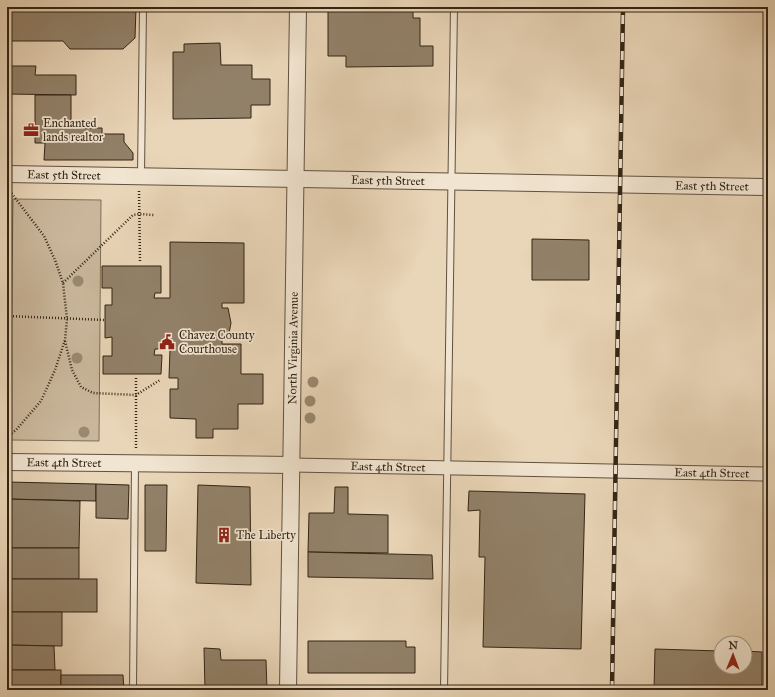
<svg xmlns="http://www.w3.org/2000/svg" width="775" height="697" font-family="'IM FELL Great Primer',serif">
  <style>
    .green { fill: #cab79b; stroke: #7e6e58 }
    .building { fill: #928169; stroke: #332515 }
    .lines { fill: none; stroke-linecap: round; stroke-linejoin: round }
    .service-casing { stroke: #60513e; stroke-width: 8 }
    .minor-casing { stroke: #60513e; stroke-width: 15 }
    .tertiary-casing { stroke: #60513e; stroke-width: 18 }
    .path { stroke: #332515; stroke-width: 2.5; stroke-dasharray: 1 2; stroke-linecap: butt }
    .service { stroke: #f1e4d0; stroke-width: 6 }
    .minor { stroke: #f1e4d0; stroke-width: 13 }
    .tertiary { stroke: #f1e4d0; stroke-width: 16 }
    .rail-casing { stroke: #332515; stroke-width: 4.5 }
    .rail { stroke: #f1e4d0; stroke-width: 3; stroke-dasharray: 9; stroke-linecap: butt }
    .tree { fill: #9a8970 }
    .labels { text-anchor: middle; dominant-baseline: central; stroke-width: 3.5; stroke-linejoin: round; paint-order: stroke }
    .poi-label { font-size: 12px; fill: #332515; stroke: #f1e4d0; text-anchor: start }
    .street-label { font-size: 12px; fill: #332515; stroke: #f1e4d0 }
  </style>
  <rect width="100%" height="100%" fill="#e9d5b7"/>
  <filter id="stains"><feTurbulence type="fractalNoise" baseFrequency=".005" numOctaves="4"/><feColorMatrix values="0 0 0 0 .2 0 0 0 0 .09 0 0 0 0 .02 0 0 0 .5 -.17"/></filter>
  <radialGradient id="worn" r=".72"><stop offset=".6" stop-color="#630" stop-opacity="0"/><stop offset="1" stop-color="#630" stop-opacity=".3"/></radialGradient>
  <path class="green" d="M13 199 101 200 99 441 10 440Z"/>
  <g class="building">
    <path d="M7 7H136L135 38 123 49H70L63 41H7Z"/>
    <path d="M328 7H413V18H420V46H433V66L346 67V56H328Z"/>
    <path d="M220 43 221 65H252V79H270V105H251V118L173 119V52H184V44Z"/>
    <path d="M7 66H36L35 75H76V95L7 94Z"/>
    <path d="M35 95H71V124H81V128H102V134H124V142L133 153V160H44L45 143H35Z"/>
    <path d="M532 239 589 240V280H532Z"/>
    <path d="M170 242 244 243V303H222V308H228L231 323 228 338 222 339V344H241V374H263V404H238V429H213V438H196V419L170 418V389H178V378H169L170 349H155L154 355H162L161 374H103V356H112V337L105 338V305H112V288H102V266H161V293H155L154 298H170Z"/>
    <path d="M7 482 96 484V501L7 499Z"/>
    <path d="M96 484 129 485 128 519 96 518Z"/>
    <path d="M145 485H167L166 551H145Z"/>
    <path d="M198 485 250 487 251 585 196 583Z"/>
    <path d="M335 487H348V514L388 515V553L308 552 309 513H334Z"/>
    <path d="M469 491 585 494 581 649 483 647 485 557H479L480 510 468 511Z"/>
    <path d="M7 499 80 501 79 548H7Z"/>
    <rect x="7" y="548" width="72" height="31"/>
    <path d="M308 552 432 555 433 579 308 577Z"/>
    <rect x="7" y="579" width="90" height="33"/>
    <path d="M7 612H62V646L7 645Z"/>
    <path d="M308 641H406V647H415V673H308Z"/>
    <path d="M7 645 54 646 55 670H7Z"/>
    <path d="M204 648 220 649 221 660H266L267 690H205Z"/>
    <path d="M655 649 721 651V667H745V651L762 652V690H654Z"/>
    <rect x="7" y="670" width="54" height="20"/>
    <path d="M61 675H123L124 690H61Z"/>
  </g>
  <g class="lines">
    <g class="service-casing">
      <g id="service">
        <path d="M141 175 143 7"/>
        <path d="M133 690 135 464"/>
        <path d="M444 690 454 7"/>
      </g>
    </g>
    <g class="minor-casing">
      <g id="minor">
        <path id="s1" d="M292 465 768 474"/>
      </g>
    </g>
    <g class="tertiary-casing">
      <g id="tertiary">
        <path id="s2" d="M7 174 768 187"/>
        <path id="s3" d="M7 462 292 465"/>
        <path id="s4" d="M288 690 298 7"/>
      </g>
    </g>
    <g class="path">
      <path d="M139 191 140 261"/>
      <path d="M63 283 133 215 139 214 154 215"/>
      <path d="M7 316 105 320"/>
      <path d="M65 341 72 370 81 387 93 393 136 395 160 380"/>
      <path d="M136 378V448"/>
      <path d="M7 437 16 430 41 401 55 370 65 340 67 319 63 283 55 260 44 236 9 190"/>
    </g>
    <use href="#service" class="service"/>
    <use href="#minor" class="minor"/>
    <use href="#tertiary" class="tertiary"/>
    <g class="rail-casing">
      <path id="rail" d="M612 690 623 7"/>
    </g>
    <use href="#rail" class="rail"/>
  </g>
  <g class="tree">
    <circle cx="78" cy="281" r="5.5"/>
    <circle cx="77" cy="358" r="5.5"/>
    <circle cx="313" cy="382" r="5.5"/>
    <circle cx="310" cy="401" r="5.5"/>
    <circle cx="310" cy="418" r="5.5"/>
    <circle cx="84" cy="432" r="5.5"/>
  </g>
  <defs>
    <g id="office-bare" transform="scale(1.2)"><path d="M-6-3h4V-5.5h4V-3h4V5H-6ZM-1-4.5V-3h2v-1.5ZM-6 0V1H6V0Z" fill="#8f2418" stroke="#f1e4d0" stroke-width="2.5" paint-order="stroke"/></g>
    <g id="civic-bare" transform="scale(1.2)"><path d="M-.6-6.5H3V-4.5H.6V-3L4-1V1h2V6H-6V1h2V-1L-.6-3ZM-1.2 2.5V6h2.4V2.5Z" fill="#8f2418" stroke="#f1e4d0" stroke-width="2.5" paint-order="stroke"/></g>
    <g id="building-bare" transform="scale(1.2)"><path d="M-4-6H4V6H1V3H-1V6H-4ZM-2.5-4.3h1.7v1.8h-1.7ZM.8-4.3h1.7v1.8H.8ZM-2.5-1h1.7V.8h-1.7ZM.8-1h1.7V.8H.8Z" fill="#8f2418" stroke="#f1e4d0" stroke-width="2.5" paint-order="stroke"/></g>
  </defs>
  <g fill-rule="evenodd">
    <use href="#office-bare" x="31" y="130"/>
    <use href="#civic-bare" x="167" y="342"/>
    <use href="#building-bare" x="224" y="535"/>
  </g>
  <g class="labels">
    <g class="poi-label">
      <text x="43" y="123">Enchanted<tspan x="43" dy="14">lands realtor</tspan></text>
      <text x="179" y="335">Chavez County<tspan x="179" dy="14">Courthouse</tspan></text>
      <text x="236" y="535">The Liberty</text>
    </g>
    <g class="street-label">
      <text stroke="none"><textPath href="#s2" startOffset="57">East 5th Street</textPath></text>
      <text stroke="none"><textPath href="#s2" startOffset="381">East 5th Street</textPath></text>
      <text stroke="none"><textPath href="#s2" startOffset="705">East 5th Street</textPath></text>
      <text stroke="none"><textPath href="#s4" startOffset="342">North Virginia Avenue</textPath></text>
      <text stroke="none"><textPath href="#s3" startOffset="57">East 4th Street</textPath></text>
      <text stroke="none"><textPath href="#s1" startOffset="96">East 4th Street</textPath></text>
      <text stroke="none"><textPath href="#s1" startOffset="420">East 4th Street</textPath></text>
    </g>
  </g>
  <rect width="775" height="697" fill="none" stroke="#e9d5b7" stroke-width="24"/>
  <rect x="8" y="8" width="759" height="681" fill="none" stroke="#332515" stroke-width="2"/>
  <rect x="12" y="12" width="751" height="673" fill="none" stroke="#332515"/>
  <g transform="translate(733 655) rotate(1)"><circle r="19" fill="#f1e4d0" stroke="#a59885"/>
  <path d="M0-3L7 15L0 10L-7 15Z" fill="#8f2418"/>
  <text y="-6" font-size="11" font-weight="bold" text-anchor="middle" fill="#332515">N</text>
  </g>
  <rect width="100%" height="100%" filter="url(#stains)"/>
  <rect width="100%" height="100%" fill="url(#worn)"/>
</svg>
